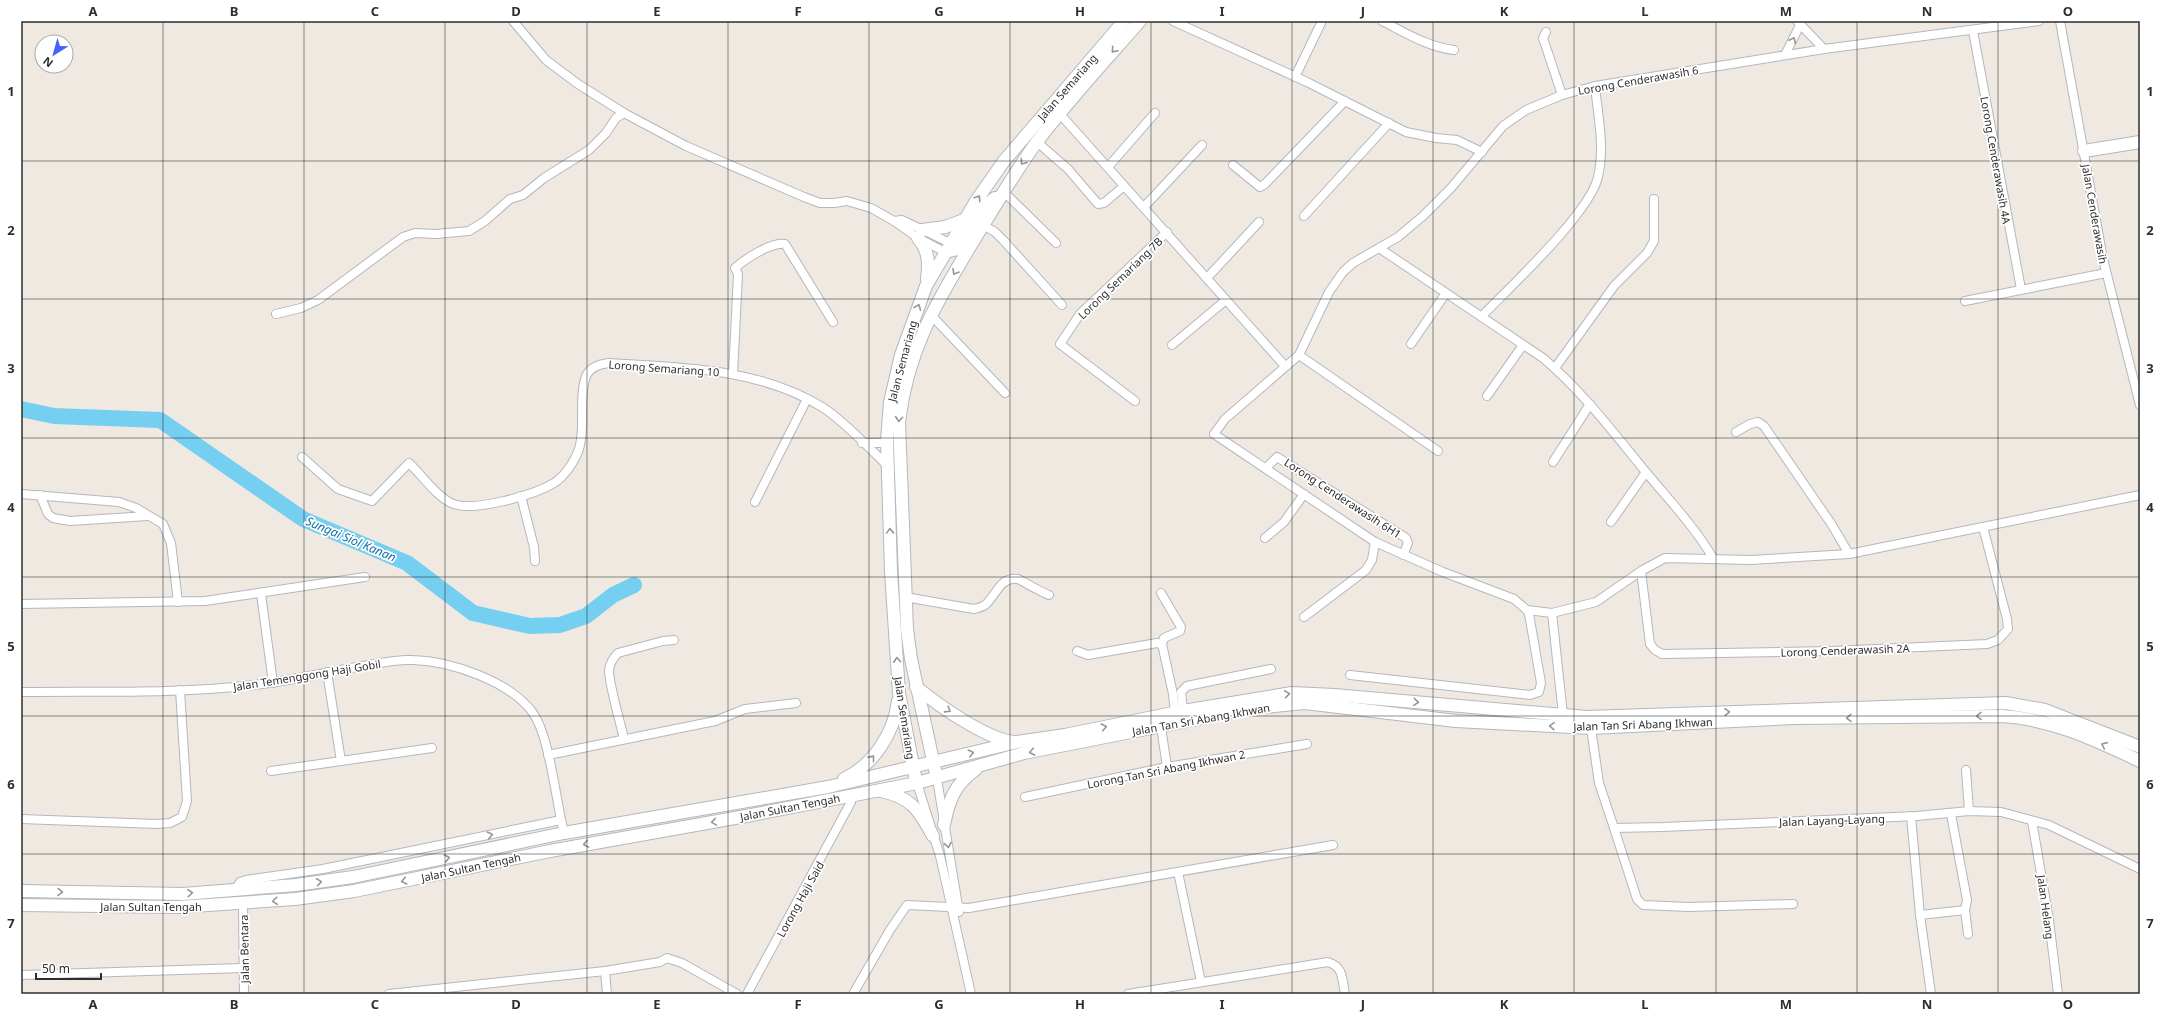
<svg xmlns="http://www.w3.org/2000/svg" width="2161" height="1015" font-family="'Noto Sans',sans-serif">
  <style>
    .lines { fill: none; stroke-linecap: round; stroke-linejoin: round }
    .river { stroke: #75cff0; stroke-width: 16 }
    .street-casing { stroke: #b4b7c1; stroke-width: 10 }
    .secondary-casing { stroke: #b4b7c1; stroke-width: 14 }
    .street { stroke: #fff; stroke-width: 8 }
    .secondary { stroke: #fff; stroke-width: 12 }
    .oneway { stroke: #969696 }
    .grid { fill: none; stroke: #2e2e2e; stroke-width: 1; stroke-opacity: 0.55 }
    .labels { text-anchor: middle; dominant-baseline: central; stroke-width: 3.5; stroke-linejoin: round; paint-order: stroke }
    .street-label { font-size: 11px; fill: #2e2e2e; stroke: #fff }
    .water-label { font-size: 12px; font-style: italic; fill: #0d6fa3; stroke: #fff }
    .neatline { fill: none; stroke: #2e2e2e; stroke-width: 1.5 }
    .grid-label { font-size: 13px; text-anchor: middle; font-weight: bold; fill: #2e2e2e }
  </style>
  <rect width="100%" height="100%" fill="#efe9e1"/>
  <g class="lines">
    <path class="river" d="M21 409 54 416 160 420 303 519 407 563 473 613 530 626 560 625 586 616 613 595 634 585"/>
    <g class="street-casing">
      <g id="street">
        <path d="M513 21 546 60 578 84 624 113"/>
        <path d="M1173 21 1307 82 1406 132 1436 138 1457 140 1482 152"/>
        <path d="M1382 21C1406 33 1428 47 1454 50"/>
        <path d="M1797 21 1824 49"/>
        <path d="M2060 21 2103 259 2140 405"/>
        <path d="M1973 31 2021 289"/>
        <path d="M1546 32 1543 38 1562 95"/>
        <path d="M1785 55 1800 25"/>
        <path d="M1295 77 1322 21"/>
        <path d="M1060 114 1285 366"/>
        <path d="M1037 142 1068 169 1098 204 1104 203 1124 186"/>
        <path d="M1233 165 1260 187 1265 184 1345 101"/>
        <path d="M1108 167 1155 113"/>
        <path d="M1004 192 1056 243"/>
        <path d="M1144 207 1202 145"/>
        <path d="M1304 216 1389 123"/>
        <path d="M894 221 902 220 950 243"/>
        <path d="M983 225 995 232 1004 241 1062 305"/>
        <path d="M1379 248 1543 358C1582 391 1613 432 1645 471 1669 500 1694 526 1713 558"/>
        <path d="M1207 278 1259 222"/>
        <path d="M1965 301 2106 273"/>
        <path d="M276 314 301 308 318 300 403 237 415 233 436 234 469 231 485 221 510 199 523 195 544 178 589 150 606 133 616 118 624 113 686 146 804 197 820 203H834L847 201 871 208 894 221 918 238 945 252"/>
        <path d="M930 314 1005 393"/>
        <path d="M1482 316C1510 287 1590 213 1598 177 1605 147 1598 116 1595 86"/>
        <path d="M1411 344 1446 293"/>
        <path d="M1172 345 1226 300"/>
        <path d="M1299 355 1438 451"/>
        <path d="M1555 368 1614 286 1647 253 1654 241V199"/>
        <path d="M733 374 738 274 735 268C745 259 771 242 785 244L833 322"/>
        <path d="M1487 396 1523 345"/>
        <path d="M1135 401 1060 344 1080 314 1167 232"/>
        <path d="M1736 432 1750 424 1758 422 1764 426 1832 525 1849 554"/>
        <path d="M862 443H883L887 441"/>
        <path d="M302 457 338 489 372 501 409 463C422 475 435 495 451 503 472 513 534 495 554 483 565 476 575 461 579 449 586 426 578 399 586 376 590 367 600 364 609 363 680 367 759 368 822 407 842 419 870 449 888 466"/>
        <path d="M1553 462 1590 404"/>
        <path d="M1266 468 1277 457 1406 538 1408 543 1403 555"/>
        <path d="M21 494 119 502 136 508 163 524 171 543 178 602"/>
        <path d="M40 495 48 514 53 518 70 521 148 516"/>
        <path d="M521 496 534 547 535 561"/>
        <path d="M755 502 807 399"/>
        <path d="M1611 522 1646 472"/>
        <path d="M1265 538 1284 522 1304 494"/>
        <path d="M1641 571 1650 644 1655 650 1662 654 1832 651 1987 644 1998 640 2008 629 2007 619 1983 527"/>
        <path d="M1161 593 1181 627 1180 631 1164 638 1162 644"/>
        <path d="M261 594 273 683"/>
        <path d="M905 597 974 609C978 608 982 607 985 605 996 596 1000 576 1018 579 1020 580 1043 593 1049 595"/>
        <path d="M21 604 205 601 365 577"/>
        <path d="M1527 610 1552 613 1596 602 1641 571 1665 558 1751 560 1849 554 2140 495"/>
        <path d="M1552 613 1563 715"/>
        <path d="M1304 617 1366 570 1372 560 1375 542"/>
        <path d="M1077 651 1088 655 1157 643 1162 644 1173 694 1175 713"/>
        <path d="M327 672 341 761"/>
        <path d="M1350 675 1530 695 1539 692 1541 683 1529 614 1527 610 1514 599 1443 572 1375 542 1214 434 1225 419 1299 355 1329 292 1343 272 1353 263 1398 237 1423 216 1451 188 1503 126 1526 110 1562 95 1595 86 1824 49 2039 21"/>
        <path d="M21 692C98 691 177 694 254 685 289 681 323 673 357 667 376 664 394 659 413 660 450 661 510 681 533 713 550 737 556 802 564 833"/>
        <path d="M1183 711 1181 692 1187 686 1271 669"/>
        <path d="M1161 727 1167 767"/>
        <path d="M1591 728 1599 783 1614 828 1663 827 1917 816 1969 811 2001 812 2049 825 2140 869"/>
        <path d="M624 739C620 721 609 685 609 670 610 663 613 658 618 653L663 641 674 640"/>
        <path d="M548 755 715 721 745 709 796 703"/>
        <path d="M1966 770 1969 811"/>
        <path d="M271 771 432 748"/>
        <path d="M937 779 959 912"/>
        <path d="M917 783 940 856 971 994"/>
        <path d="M1025 797 1167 767 1307 744"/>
        <path d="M1951 814 1967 900 1965 910 1968 934"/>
        <path d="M1911 816 1920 915 1931 994"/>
        <path d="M21 819 157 824 170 823 182 817 187 801 180 690"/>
        <path d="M2032 821 2049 920 2058 994"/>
        <path d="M1614 828 1637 899 1643 905 1688 907 1793 904"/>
        <path d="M1178 872 1201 982"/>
        <path d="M235 890 240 882 246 880 323 869 561 820"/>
        <path d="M243 904 244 994"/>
        <path d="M1920 915 1965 910"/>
        <path d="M605 971 607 994"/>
        <path d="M21 975 243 968"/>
        <path d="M389 994 605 971 660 962 667 958 682 963 737 994"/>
        <path d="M747 994 851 802"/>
        <path d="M853 994 890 930 907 905 969 908 1333 845"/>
        <path d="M1128 994 1328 962C1344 967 1342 980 1345 994"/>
      </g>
    </g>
    <g class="secondary-casing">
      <g id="secondary">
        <path d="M2084 151 2140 142"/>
        <path d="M922 230 945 227 964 220"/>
        <path d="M918 238C929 251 929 263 927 279"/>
        <path d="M945 252 958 249 987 204 995 198"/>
        <path d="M916 687C938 705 986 739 1014 742"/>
        <path d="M935 770 911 659 907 629 899 422C907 354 933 308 968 250 990 214 1011 178 1036 143 1068 101 1105 61 1140 21"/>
        <path d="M915 776 899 693 891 571 887 441 890 402 901 355 926 286 976 201 1004 161 1124 21"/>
        <path d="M844 779C873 765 894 734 898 701"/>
        <path d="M881 791C911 797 919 810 933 836"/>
        <path d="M944 825C949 799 955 784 976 769"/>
        <path d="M21 891 183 894 296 885 353 877 564 833 828 787 1017 742 1065 735 1183 711 1292 693 1334 695 1587 717 2006 703 2045 710 2140 747"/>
        <path d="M21 905 179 907 295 899 354 891 550 851 746 816 917 783 1024 753 1253 708 1274 706 1305 703 1456 721 1591 728 1794 718 2002 716C2052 719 2095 740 2140 761"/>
      </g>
    </g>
    <use href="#street" class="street"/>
    <use href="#secondary" class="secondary"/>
  </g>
  <defs><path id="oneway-chevron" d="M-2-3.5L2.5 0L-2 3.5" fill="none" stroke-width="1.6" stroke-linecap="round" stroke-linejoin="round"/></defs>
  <g class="oneway">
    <use href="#oneway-chevron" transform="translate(1793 40) rotate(-65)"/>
    <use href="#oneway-chevron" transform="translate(1114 50) rotate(131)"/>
    <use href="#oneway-chevron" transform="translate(1023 162) rotate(126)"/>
    <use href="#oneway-chevron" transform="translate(978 198) rotate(-56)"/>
    <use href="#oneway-chevron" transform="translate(955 272) rotate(120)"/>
    <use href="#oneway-chevron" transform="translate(918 307) rotate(-68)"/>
    <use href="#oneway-chevron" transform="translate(899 419) rotate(95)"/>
    <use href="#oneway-chevron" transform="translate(890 531) rotate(-92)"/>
    <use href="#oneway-chevron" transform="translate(897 660) rotate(-94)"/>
    <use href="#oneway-chevron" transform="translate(1287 694) rotate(-8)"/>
    <use href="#oneway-chevron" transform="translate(1416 702) rotate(5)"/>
    <use href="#oneway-chevron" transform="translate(948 710) rotate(32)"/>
    <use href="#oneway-chevron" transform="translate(1727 712) rotate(-2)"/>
    <use href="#oneway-chevron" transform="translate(1979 716) rotate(179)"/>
    <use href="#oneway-chevron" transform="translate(1849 718) rotate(179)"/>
    <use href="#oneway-chevron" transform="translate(1552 726) rotate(-177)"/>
    <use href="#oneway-chevron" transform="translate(1104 727) rotate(-12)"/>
    <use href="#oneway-chevron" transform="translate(2104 745) rotate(-156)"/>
    <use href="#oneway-chevron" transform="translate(1032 752) rotate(169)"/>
    <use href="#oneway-chevron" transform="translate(971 753) rotate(-14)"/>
    <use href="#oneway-chevron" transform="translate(872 758) rotate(-51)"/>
    <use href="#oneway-chevron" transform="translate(714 822) rotate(171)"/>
    <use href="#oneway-chevron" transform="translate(490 835) rotate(-12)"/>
    <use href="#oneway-chevron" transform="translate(586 844) rotate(170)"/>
    <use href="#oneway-chevron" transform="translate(948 845) rotate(79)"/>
    <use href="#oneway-chevron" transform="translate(447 858) rotate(-12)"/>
    <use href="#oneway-chevron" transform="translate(404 881) rotate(169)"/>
    <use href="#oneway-chevron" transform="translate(319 882) rotate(-8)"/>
    <use href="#oneway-chevron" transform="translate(60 892) rotate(1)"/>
    <use href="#oneway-chevron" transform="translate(190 893) rotate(-5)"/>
    <use href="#oneway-chevron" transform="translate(275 901) rotate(175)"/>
  </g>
  <path class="grid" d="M163 21V994M304 21V994M445 21V994M587 21V994M728 21V994M869 21V994M1010 21V994M1151 21V994M1292 21V994M1433 21V994M1574 21V994M1716 21V994M1857 21V994M1998 21V994M21 161H2140M21 299H2140M21 438H2140M21 577H2140M21 716H2140M21 854H2140"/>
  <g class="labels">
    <g class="street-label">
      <text transform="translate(1638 80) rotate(-10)">Lorong Cenderawasih 6</text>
      <text transform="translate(1067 87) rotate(-49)">Jalan Semariang</text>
      <text transform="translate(1996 160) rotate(80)">Lorong Cenderawasih 4A</text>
      <text transform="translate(2095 214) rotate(80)">Jalan Cenderawasih</text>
      <text transform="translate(1120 278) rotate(-44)">Lorong Semariang 7B</text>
      <text transform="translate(902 361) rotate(-75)">Jalan Semariang</text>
      <text transform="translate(664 368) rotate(4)">Lorong Semariang 10</text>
      <text transform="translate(1343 498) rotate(33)">Lorong Cenderawasih 6H1</text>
      <text transform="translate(1845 650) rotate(-2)">Lorong Cenderawasih 2A</text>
      <text transform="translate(307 675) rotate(-9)">Jalan Temenggong Haji Gobil</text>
      <text transform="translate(905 718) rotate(81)">Jalan Semariang</text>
      <text transform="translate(1201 719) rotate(-10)">Jalan Tan Sri Abang Ikhwan</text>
      <text transform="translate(1643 724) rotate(-2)">Jalan Tan Sri Abang Ikhwan</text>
      <text transform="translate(1166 769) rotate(-11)">Lorong Tan Sri Abang Ikhwan 2</text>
      <text transform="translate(790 807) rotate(-11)">Jalan Sultan Tengah</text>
      <text transform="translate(1832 820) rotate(-2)">Jalan Layang-Layang</text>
      <text transform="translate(471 867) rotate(-12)">Jalan Sultan Tengah</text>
      <text transform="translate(800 899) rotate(-61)">Lorong Haji Said</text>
      <text x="151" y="906">Jalan Sultan Tengah</text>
      <text transform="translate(2046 907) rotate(82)">Jalan Helang</text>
      <text transform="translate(244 949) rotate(-91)">Jalan Bentara</text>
    </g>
    <g class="water-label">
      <text transform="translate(351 539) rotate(23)">Sungai Siol Kanan</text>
    </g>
  </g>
  <rect width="2161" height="1015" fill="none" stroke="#ffffff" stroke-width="44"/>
  <g transform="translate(54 54) rotate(217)"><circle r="19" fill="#ffffff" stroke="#ababab"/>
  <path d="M0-3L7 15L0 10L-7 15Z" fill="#4264fb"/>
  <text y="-6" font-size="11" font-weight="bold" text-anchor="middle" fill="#2e2e2e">N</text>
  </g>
  <path d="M36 973v6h65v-6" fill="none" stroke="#2e2e2e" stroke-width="2"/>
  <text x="42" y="973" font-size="12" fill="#2e2e2e" stroke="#ffffff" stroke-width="3" paint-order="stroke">50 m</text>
  <rect x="22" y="22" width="2117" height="971" class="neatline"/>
  <g class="grid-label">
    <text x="93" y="16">A</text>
    <text x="234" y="16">B</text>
    <text x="375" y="16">C</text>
    <text x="516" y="16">D</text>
    <text x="657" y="16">E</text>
    <text x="798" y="16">F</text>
    <text x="939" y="16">G</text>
    <text x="1080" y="16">H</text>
    <text x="1222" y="16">I</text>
    <text x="1363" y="16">J</text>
    <text x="1504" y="16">K</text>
    <text x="1645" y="16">L</text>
    <text x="1786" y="16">M</text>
    <text x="1927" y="16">N</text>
    <text x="2068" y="16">O</text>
    <text x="11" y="96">1</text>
    <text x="2150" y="96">1</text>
    <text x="11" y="235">2</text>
    <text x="2150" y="235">2</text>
    <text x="11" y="373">3</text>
    <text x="2150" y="373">3</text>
    <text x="11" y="512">4</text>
    <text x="2150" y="512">4</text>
    <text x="11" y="651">5</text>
    <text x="2150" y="651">5</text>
    <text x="11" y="789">6</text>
    <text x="2150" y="789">6</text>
    <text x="11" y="928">7</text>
    <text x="2150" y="928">7</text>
    <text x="93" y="1009">A</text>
    <text x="234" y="1009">B</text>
    <text x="375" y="1009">C</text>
    <text x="516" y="1009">D</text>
    <text x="657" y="1009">E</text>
    <text x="798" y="1009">F</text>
    <text x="939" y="1009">G</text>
    <text x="1080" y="1009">H</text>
    <text x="1222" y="1009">I</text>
    <text x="1363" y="1009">J</text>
    <text x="1504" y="1009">K</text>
    <text x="1645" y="1009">L</text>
    <text x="1786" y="1009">M</text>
    <text x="1927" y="1009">N</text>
    <text x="2068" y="1009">O</text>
  </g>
</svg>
